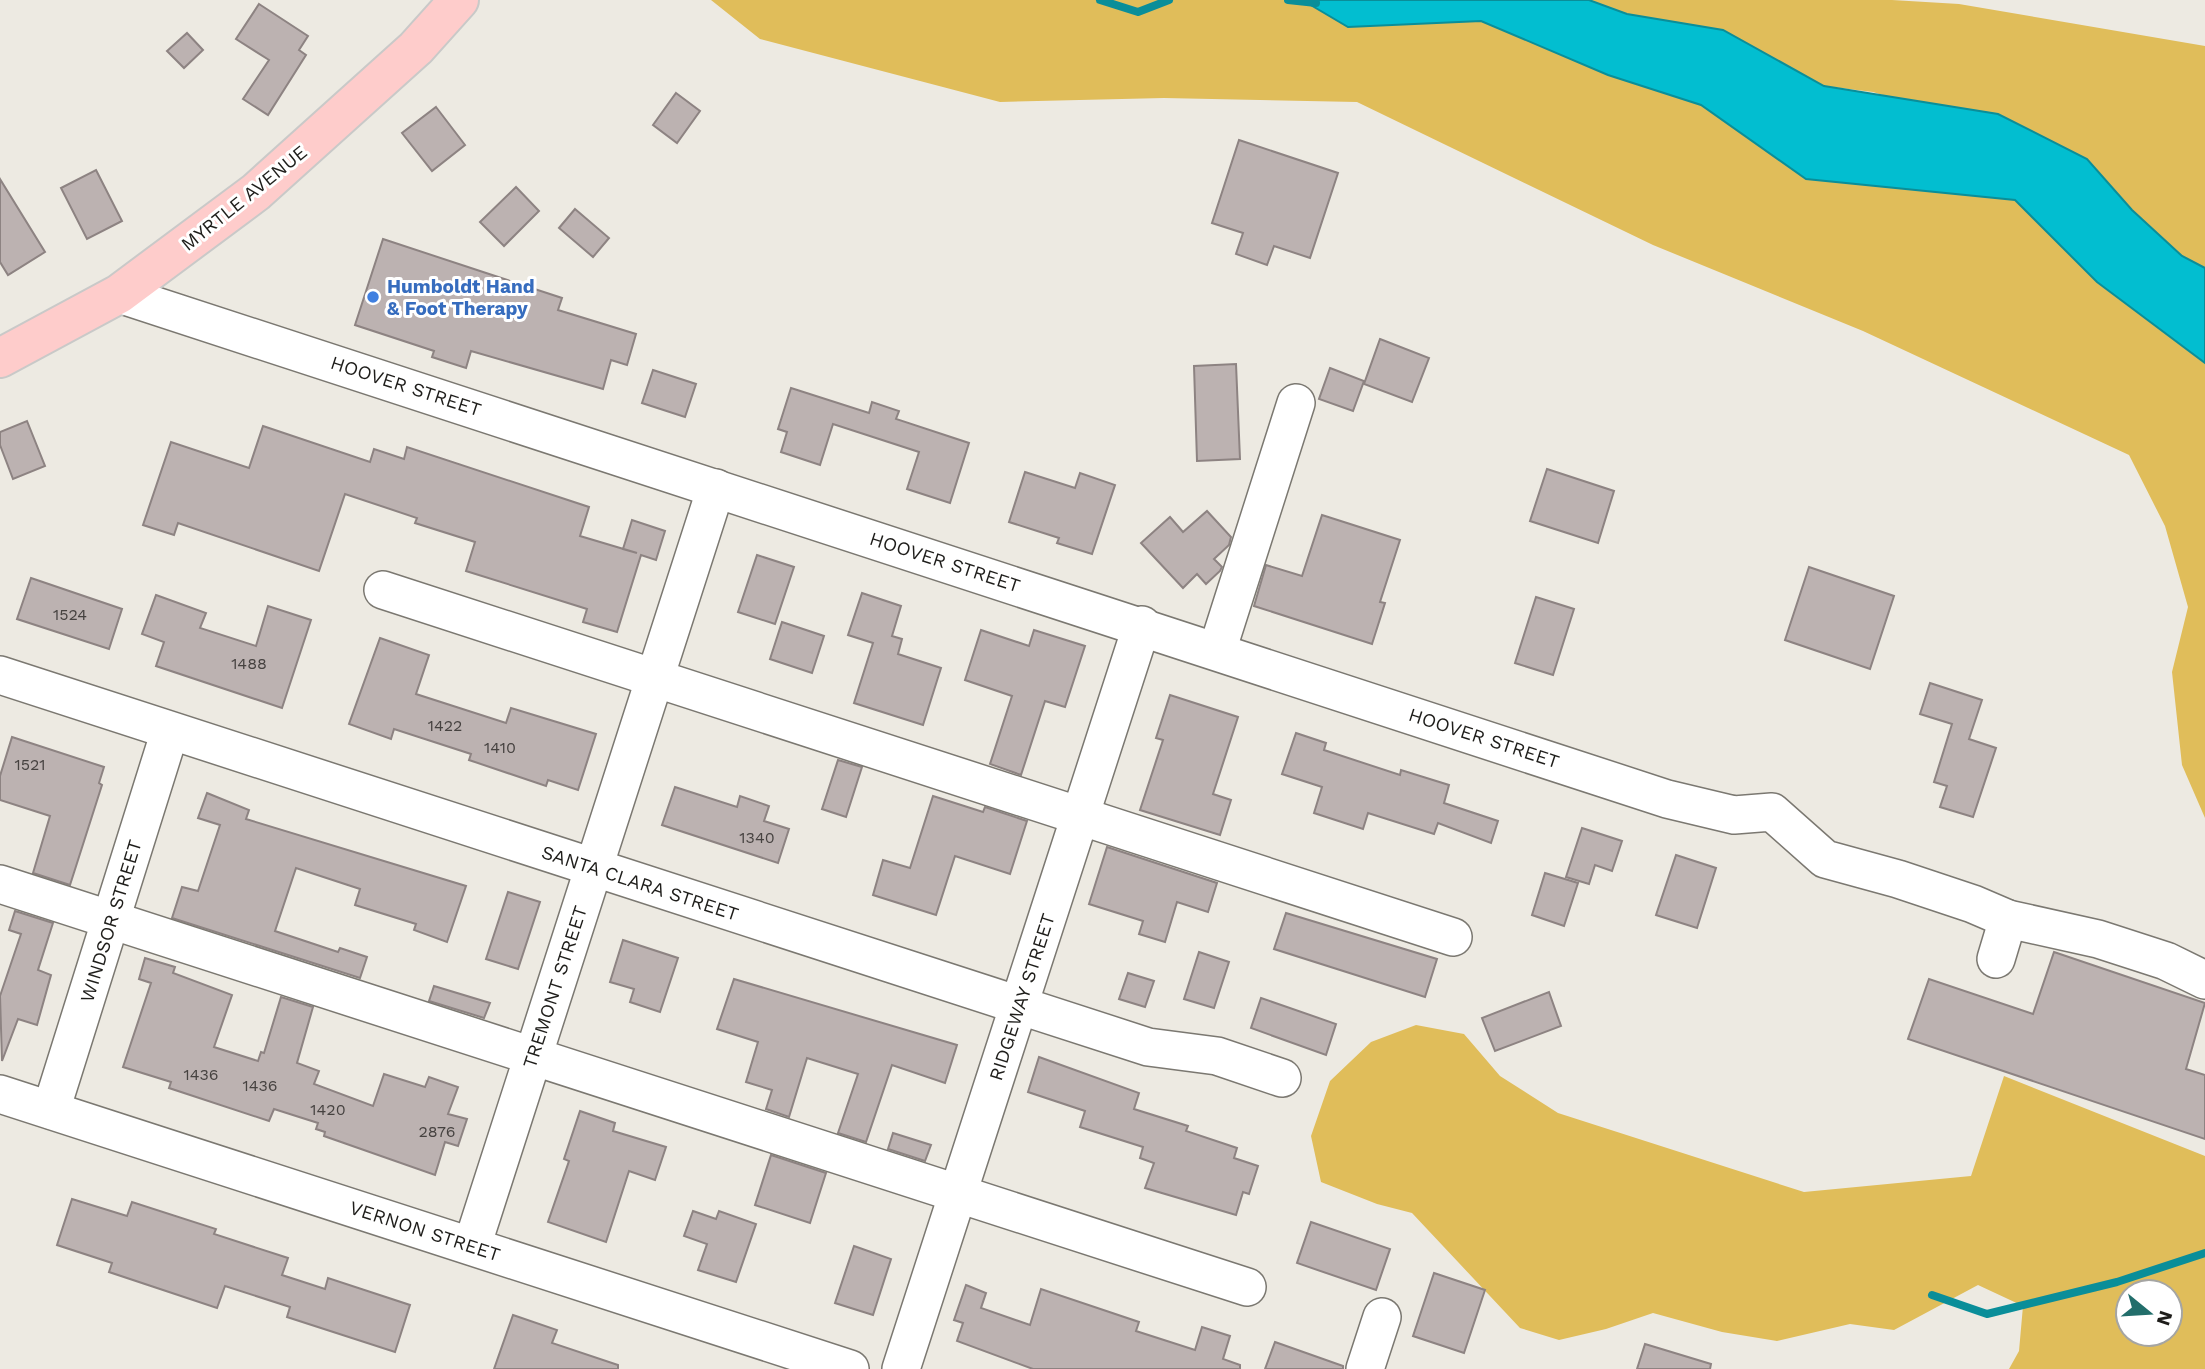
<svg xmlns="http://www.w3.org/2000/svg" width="2205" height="1369" font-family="'Work Sans',sans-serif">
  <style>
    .green { fill: #e0bd5a; fill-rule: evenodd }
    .water { fill: #02bed0; stroke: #0a8e99; stroke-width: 2 }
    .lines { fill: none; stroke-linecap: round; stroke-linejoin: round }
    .stream { stroke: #0a8e99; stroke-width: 8 }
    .building { fill: #bcb2b1; stroke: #8d8382; stroke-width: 2 }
    .minor-casing { stroke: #7b7871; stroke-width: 40 }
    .major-casing { stroke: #c9c9c8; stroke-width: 42 }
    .minor { stroke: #fff; stroke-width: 37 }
    .major { stroke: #fecccb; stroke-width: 38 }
    .shop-dot { fill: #3f7fe0; stroke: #fff; stroke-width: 2.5 }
    .labels { text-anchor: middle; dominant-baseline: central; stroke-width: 6; stroke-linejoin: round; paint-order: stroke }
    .number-label { font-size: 16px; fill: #464240 }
    .street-label { font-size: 19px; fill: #1e1d1a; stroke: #fff }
    .shop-label { font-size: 19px; font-weight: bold; fill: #366cbe; stroke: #fff; text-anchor: start }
  </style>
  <rect width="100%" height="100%" fill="#edeae2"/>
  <g class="green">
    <path d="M711 0H1303L1308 3 1319 0 1310 3 1348 27 1481 21 1608 75 1701 105 1806 178 2015 200 2097 282 2205 363V818L2182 765 2172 672 2188 607 2165 526 2129 455 1863 331 1653 245 1357 102 1164 98 1000 102 760 39Z"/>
    <path d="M1589 0H1892L1959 4 2205 46V268L2182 256 2132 210 2087 159 1873 92 1824 86 1723 30 1627 14Z"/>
    <path d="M1416 1025 1464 1034 1500 1076 1558 1113 1804 1192 1971 1176 2004 1076 2205 1156V1369H2009L2019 1351 2023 1306 1978 1285 1894 1330 1850 1324 1777 1341 1722 1332 1653 1313 1606 1329 1559 1340 1520 1328 1412 1213 1377 1204 1321 1182 1311 1136 1330 1081 1371 1042ZM2128 1292H2170V1334H2128Z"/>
  </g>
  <path class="water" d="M1319 0H1589L1627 14 1723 30 1824 86 1998 114 2087 159 2132 210 2182 256 2205 268V363L2097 282 2015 200 1806 179 1701 105 1608 75 1481 21 1348 27 1309 4Z"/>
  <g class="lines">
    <g class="stream">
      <path d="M1100 0 1138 12 1169 0"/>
      <path d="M1288 0 1316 3"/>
      <path d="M1932 1295 1987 1314 2117 1282 2205 1253"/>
    </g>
  </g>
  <g class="building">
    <path d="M259 4 308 36 299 50 306 55 268 115 243 99 269 60 236 39Z"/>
    <path d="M187 33 203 50 184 68 167 51Z"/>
    <path d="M676 93 700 111 677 143 653 125Z"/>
    <path d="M436 107 465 145 432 171 402 133Z"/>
    <path d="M1239 140 1338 173 1310 258 1274 246 1267 265 1236 254 1243 233 1212 223Z"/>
    <path d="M96 170 122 221 87 239 61 188Z"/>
    <path d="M0 179 45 252 8 275 0 262Z"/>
    <path d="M516 187 539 211 504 246 480 222Z"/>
    <path d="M575 209 609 238 593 257 559 228Z"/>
    <path d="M383 239 562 298 558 310 636 334 627 365 611 360 603 389 471 351 466 368 432 357 434 351 355 325Z"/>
    <path d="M1380 339 1429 358 1412 402 1364 384Z"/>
    <path d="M1236 364 1240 459 1197 461 1194 366Z"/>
    <path d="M1330 368 1364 381 1353 411 1319 399Z"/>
    <path d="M653 370 696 384 685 417 642 403Z"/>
    <path d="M791 388 869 413 872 402 899 411 896 419 969 443 950 503 907 489 919 452 833 424 820 465 781 452 787 432 778 429Z"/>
    <path d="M27 421 45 466 13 479 0 445V432Z"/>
    <path d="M263 426 370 462 374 449 404 459 407 447 589 507 580 536 637 553 623 549 632 520 665 531 656 560 641 555 617 632 583 622 587 609 466 571 475 542 415 523 417 518 345 494 319 571 178 523 174 535 143 525 171 442 249 468Z"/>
    <path d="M1547 469 1614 491 1598 543 1530 521Z"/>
    <path d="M1025 472 1075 488 1080 473 1115 485 1092 554 1057 543 1059 538 1009 522Z"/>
    <path d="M1207 511 1231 537 1229 545 1214 559 1222 567 1220 571 1206 584 1197 574 1183 588 1141 543 1170 517 1183 532Z"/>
    <path d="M1322 515 1400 540 1380 602 1385 603 1372 644 1254 606 1266 565 1302 576Z"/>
    <path d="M757 555 794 567 775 624 738 612Z"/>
    <path d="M1809 567 1894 596 1870 669 1785 640Z"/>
    <path d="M31 578 122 609 109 649 17 619Z"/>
    <path d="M862 593 901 606 892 636 902 639 898 654 941 668 923 725 854 703 873 643 848 635Z"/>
    <path d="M156 595 206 613 200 628 256 646 268 606 311 620 282 708 156 666 164 642 142 634Z"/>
    <path d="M1536 597 1574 609 1553 675 1515 663Z"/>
    <path d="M782 622 824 636 812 673 770 659Z"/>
    <path d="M981 630 1029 646 1034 630 1085 646 1065 707 1045 701 1021 775 990 764 1012 696 965 680Z"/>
    <path d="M380 638 429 655 416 694 506 723 511 708 596 734 578 790 548 780 546 786 469 760 471 754 394 729 391 739 349 724Z"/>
    <path d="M1930 683 1982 700 1969 739 1996 748 1973 817 1940 807 1947 786 1934 782 1952 724 1920 714Z"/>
    <path d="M1170 695 1238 717 1213 794 1231 800 1220 835 1140 810 1163 740 1156 738Z"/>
    <path d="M1296 733 1326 743 1324 750 1400 775 1401 770 1449 785 1444 803 1498 821 1491 843 1438 823 1434 834 1368 813 1363 829 1314 813 1322 787 1282 774Z"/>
    <path d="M12 737 104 767 99 783 102 785 70 885 33 873 50 816 0 800V776Z"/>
    <path d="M838 760 862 767 846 817 822 809Z"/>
    <path d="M675 787 737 807 740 796 769 806 764 821 789 829 778 863 662 825Z"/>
    <path d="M207 793 249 810 246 819 466 886 447 942 414 930 416 924 355 905 360 889 296 868 275 931 338 952 340 948 367 957 360 978 172 918 182 887 198 891 220 825 198 818Z"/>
    <path d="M933 796 983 812 985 807 1027 821 1010 874 955 856 936 915 873 895 883 860 910 868Z"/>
    <path d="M1582 828 1622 841 1612 871 1595 865 1589 884 1566 877Z"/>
    <path d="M1107 847 1217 883 1208 912 1177 902 1165 942 1139 934 1143 921 1089 904Z"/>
    <path d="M1676 855 1716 868 1697 928 1656 915Z"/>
    <path d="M1545 873 1578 883 1564 926 1532 915Z"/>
    <path d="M508 892 540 902 518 969 486 959Z"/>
    <path d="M15 911 53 923 38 970 51 975 37 1025 18 1019 2 1061 0 996 21 934 9 930Z"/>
    <path d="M1286 913 1437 959 1425 997 1274 949Z"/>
    <path d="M623 940 678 958 660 1012 630 1002 634 989 610 982Z"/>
    <path d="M1199 952 1229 962 1214 1008 1184 999Z"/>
    <path d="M2054 952 2205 1003 2186 1069 2205 1075V1139L1908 1039 1929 979 2033 1014Z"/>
    <path d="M145 958 175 967 173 973 232 995 214 1047 258 1061 261 1052 264 1053 281 997 313 1007 297 1063 319 1071 314 1084 373 1106 384 1074 425 1087 429 1077 458 1087 448 1114 467 1119 458 1146 445 1142 435 1175 324 1136 325 1132 316 1129 318 1123 274 1109 269 1121 169 1088 171 1082 123 1067 151 983 139 979Z"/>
    <path d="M1128 973 1154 981 1145 1007 1119 999Z"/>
    <path d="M734 979 957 1045 945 1083 892 1065 866 1142 838 1133 858 1074 807 1058 789 1117 766 1109 772 1090 746 1082 758 1042 717 1029Z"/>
    <path d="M434 986 490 1003 484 1018 429 1001Z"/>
    <path d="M1549 992 1561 1026 1495 1051 1482 1018Z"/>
    <path d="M1261 998 1336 1024 1326 1055 1251 1028Z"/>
    <path d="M1039 1057 1139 1093 1134 1109 1188 1126 1186 1131 1237 1148 1234 1158 1258 1166 1249 1194 1243 1192 1236 1215 1145 1188 1154 1163 1140 1158 1143 1147 1080 1127 1085 1111 1028 1092Z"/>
    <path d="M580 1111 615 1123 613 1131 666 1147 655 1180 629 1171 606 1242 548 1222 569 1161 564 1159Z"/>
    <path d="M893 1133 931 1145 925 1161 888 1149Z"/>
    <path d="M771 1155 826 1173 810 1223 755 1205Z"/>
    <path d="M72 1199 127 1216 132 1202 216 1229 214 1234 288 1258 282 1275 325 1289 328 1278 410 1305 395 1352 287 1317 290 1307 225 1286 217 1308 109 1272 112 1263 57 1245Z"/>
    <path d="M693 1211 716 1219 719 1211 756 1224 736 1282 698 1270 707 1244 684 1236Z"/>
    <path d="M1311 1222 1390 1249 1376 1290 1297 1263Z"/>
    <path d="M854 1246 891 1259 873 1315 835 1303Z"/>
    <path d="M1434 1273 1485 1290 1464 1353 1413 1336Z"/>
    <path d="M966 1285 986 1293 981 1308 1030 1325 1041 1289 1139 1322 1136 1331 1195 1350 1202 1327 1230 1336 1223 1359 1240 1365V1369H1033L957 1341 963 1323 954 1320Z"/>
    <path d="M513 1315 557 1330 552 1343 618 1365V1369H494Z"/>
    <path d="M1275 1342 1343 1366V1369H1265Z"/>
    <path d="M1645 1344 1711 1364 1710 1369H1637Z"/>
  </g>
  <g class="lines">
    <g class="minor-casing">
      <g id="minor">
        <path d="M119 294 1667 799 1734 815 1772 812 1825 859 1898 879 1973 904 2008 919 2098 939 2166 961 2205 980"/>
        <path d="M383 590 1453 937"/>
        <path d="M1217 651 1296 403"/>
        <path d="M0 675 1148 1047 1217 1056 1282 1078"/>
        <path d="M0 884 1247 1287"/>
        <path d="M1996 959 2008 919"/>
        <path d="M0 1094 850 1369"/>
        <path d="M51 1110 170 731"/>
        <path d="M472 1246 716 488"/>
        <path d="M901 1369 1142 625"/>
        <path d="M1365 1369 1382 1317"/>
      </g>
    </g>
    <g class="major-casing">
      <path id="major" d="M0 358 119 294 256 192 416 48 459 0"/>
    </g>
    <use href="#minor" class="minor"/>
    <use href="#major" class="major"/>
  </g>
  <circle class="shop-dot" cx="373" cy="297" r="7"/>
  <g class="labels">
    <g class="number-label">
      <text x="70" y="614">1524</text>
      <text x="249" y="663">1488</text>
      <text x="445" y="725">1422</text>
      <text x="500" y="747">1410</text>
      <text x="30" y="764">1521</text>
      <text x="757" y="837">1340</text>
      <text x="201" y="1074">1436</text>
      <text x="260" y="1085">1436</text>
      <text x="328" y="1109">1420</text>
      <text x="437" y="1131">2876</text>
    </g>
    <g class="street-label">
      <text transform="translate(244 198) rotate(-39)">MYRTLE AVENUE</text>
      <text transform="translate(406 386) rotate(18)">HOOVER STREET</text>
      <text transform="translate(945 562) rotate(18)">HOOVER STREET</text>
      <text transform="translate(1484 738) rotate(18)">HOOVER STREET</text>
      <text transform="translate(640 883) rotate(18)">SANTA CLARA STREET</text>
      <text transform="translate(111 921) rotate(-73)">WINDSOR STREET</text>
      <text transform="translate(555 987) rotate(-72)">TREMONT STREET</text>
      <text transform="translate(1022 997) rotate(-72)">RIDGEWAY STREET</text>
      <text transform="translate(425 1231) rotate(18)">VERNON STREET</text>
    </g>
    <g class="shop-label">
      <text x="387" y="286">Humboldt Hand<tspan x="387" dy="22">&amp; Foot Therapy</tspan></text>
    </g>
  </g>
  <g transform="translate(2149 1313) rotate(108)"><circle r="33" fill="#ffffff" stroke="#a5a5a3" stroke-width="2"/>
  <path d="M0-5L12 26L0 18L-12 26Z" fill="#226e6b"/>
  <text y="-10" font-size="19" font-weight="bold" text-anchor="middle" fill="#1e1d1a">N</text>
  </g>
</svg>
